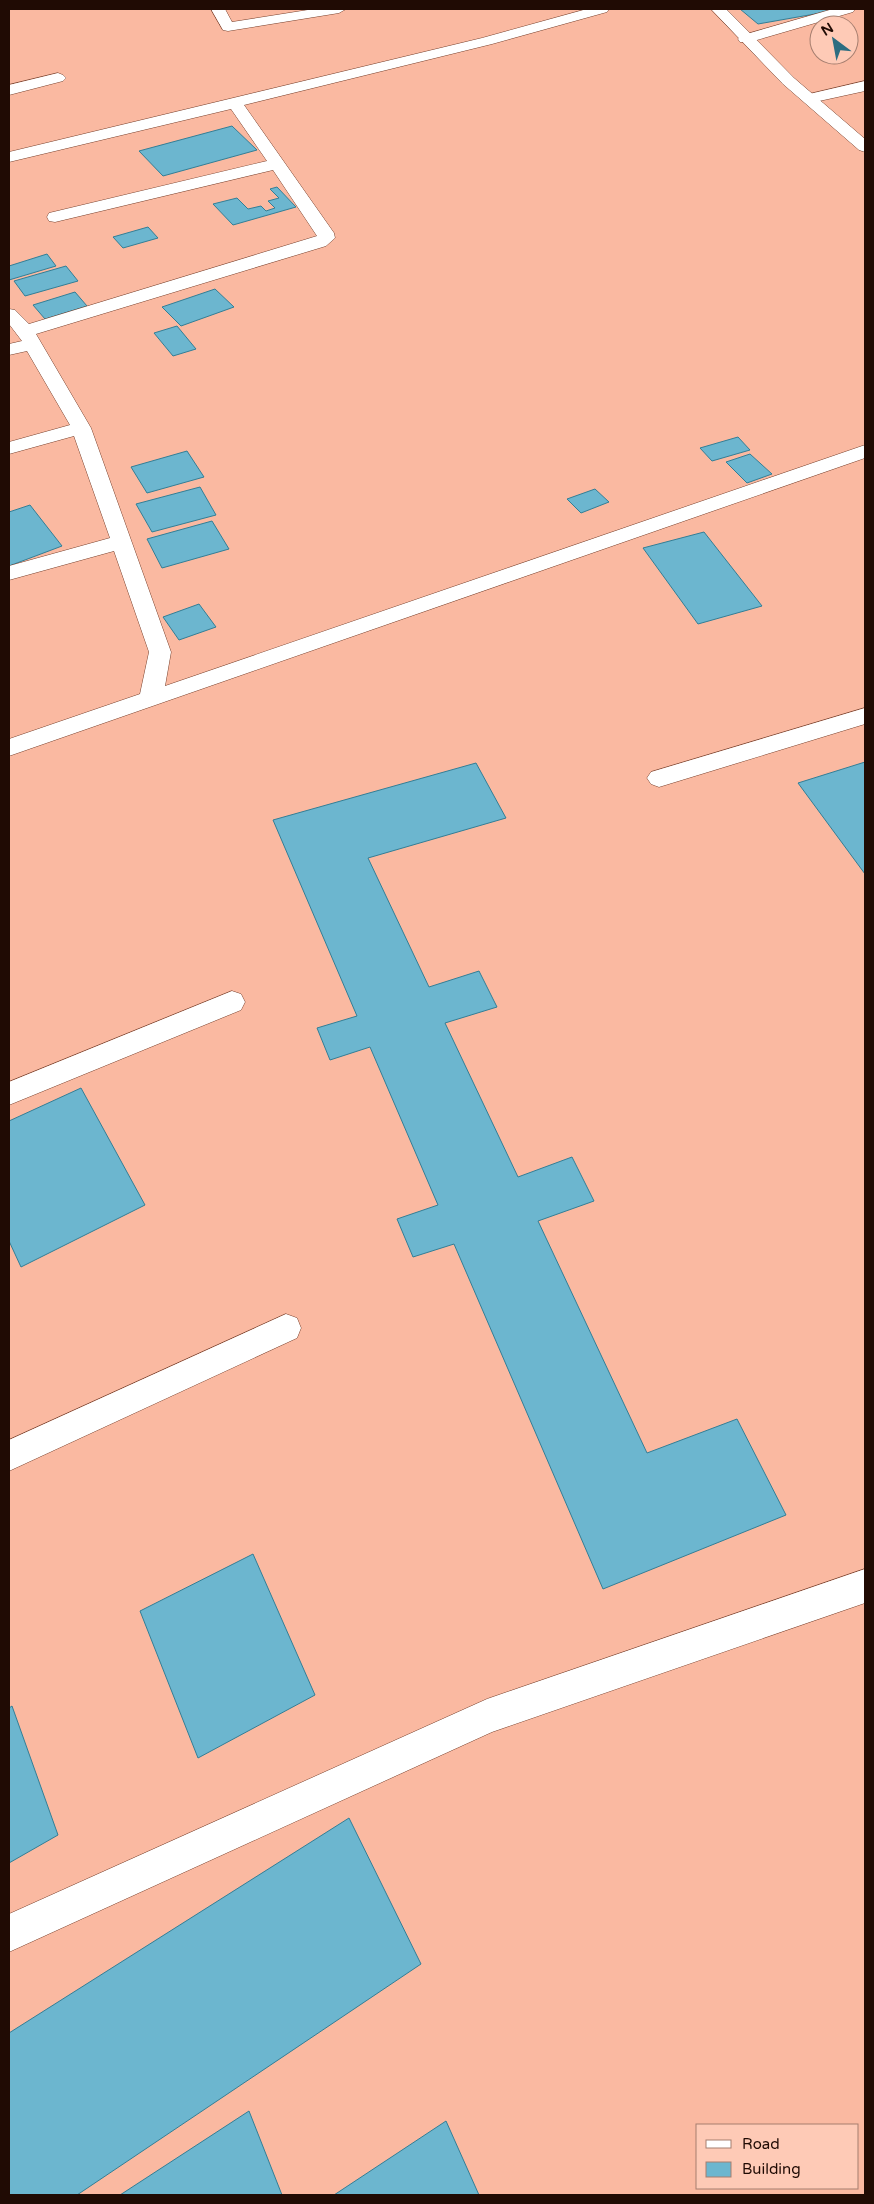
<svg xmlns="http://www.w3.org/2000/svg" width="874" height="2204" font-family="'Varela Round',sans-serif">
  <style>
    .building { fill: #6cb6cf; stroke: #327e96 }
    .lines { fill: none; stroke-linecap: round; stroke-linejoin: round }
    .street-casing { stroke: #78412d; stroke-width: 1 }
    .secondary-casing { stroke: #78412d; stroke-width: 1 }
    .street { fill: #fff; fill-rule: evenodd }
    .secondary { fill: #fff; fill-rule: evenodd }
  </style>
  <rect width="100%" height="100%" fill="#fab9a1"/>
  <g class="building">
    <path d="M740 9H829L832 11 758 24Z"/>
    <path d="M232 126 257 150 163 176 139 151Z"/>
    <path d="M277 187 296 207 233 225 213 204 237 198 248 209 261 206 266 211 275 208 268 201 279 198 270 189Z"/>
    <path d="M148 227 158 238 123 248 113 237Z"/>
    <path d="M47 254 56 266 9 280V266Z"/>
    <path d="M66 266 78 281 25 296 14 281Z"/>
    <path d="M215 289 234 307 181 326 162 307Z"/>
    <path d="M75 292 87 306 45 319 33 305Z"/>
    <path d="M177 326 196 349 173 356 154 333Z"/>
    <path d="M738 437 750 450 712 461 700 448Z"/>
    <path d="M187 451 204 477 147 493 131 467Z"/>
    <path d="M750 454 772 474 747 483 726 462Z"/>
    <path d="M200 487 216 515 152 532 136 504Z"/>
    <path d="M595 489 609 502 581 513 567 499Z"/>
    <path d="M30 505 62 546 9 566V512Z"/>
    <path d="M212 521 229 549 162 568 147 539Z"/>
    <path d="M704 532 762 606 698 624 643 548Z"/>
    <path d="M199 604 216 627 179 640 163 617Z"/>
    <path d="M865 762V874L798 783Z"/>
    <path d="M476 763 506 818 368 858 429 987 479 971 497 1007 445 1023 518 1177 572 1157 594 1201 538 1221 647 1453 737 1419 786 1515 603 1589 454 1244 413 1257 397 1219 438 1205 370 1047 330 1060 317 1028 357 1016 273 820Z"/>
    <path d="M81 1088 145 1205 21 1267 9 1241V1121Z"/>
    <path d="M253 1554 315 1695 198 1758 140 1611Z"/>
    <path d="M12 1706 58 1835 9 1863V1708Z"/>
    <path d="M349 1818 421 1964 77 2195H9V2033Z"/>
    <path d="M249 2111 282 2195H120Z"/>
    <path d="M446 2121 479 2195H334Z"/>
  </g>
  <g class="lines">
    <g class="street-casing">
      <g id="street">
        <path d="M211 9H225L232 22 314 9H346L339 13 228 31 223 30Z"/>
        <path d="M587 9H609L607 12 492 44 244 105 334 233 335 238 326 246 36 334 91 428 171 652 165 686 865 445V458L9 756V739L140 694 149 652 114 551 9 580V566L110 538 74 436 9 454V442L70 425 27 351 9 355V344L22 341 9 324V309L15 310 29 324 317 236 273 170 55 222 49 221 47 217 49 213 267 161 231 109 9 162V152L482 38Z"/>
        <path d="M833 9H855L853 12 750 42H740L738 39 740 36Z"/>
        <path d="M58 73 63 75 66 78 63 81 9 95V85Z"/>
        <path d="M865 81V91L810 103 805 101 802 98 805 95Z"/>
        <path d="M865 708V724L659 787 651 784 647 778 651 772Z"/>
        <path d="M232 991 241 994 245 1002 241 1010 9 1105V1082Z"/>
        <path d="M286 1314 297 1318 301 1328 297 1338 9 1471V1440Z"/>
        <path d="M865 1569V1603L492 1732 9 1952V1914L487 1699Z"/>
      </g>
    </g>
    <g class="secondary-casing">
      <path id="secondary" d="M711 9H726L794 78 865 139V152L859 150 783 84Z"/>
    </g>
    <use href="#street" class="street"/>
    <use href="#secondary" class="secondary"/>
  </g>
  <rect width="874" height="2204" fill="none" stroke="#200b04" stroke-width="20"/>
  <rect x="696" y="2124" width="162" height="65" fill="#fecab6" stroke="#a57e6f"/>
  <rect x="706" y="2140" width="25" height="8" fill="#ffffff" stroke="#a57e6f"/>
  <text x="742" y="2149" font-size="15" fill="#200b04">Road</text>
  <rect x="706" y="2162" width="25" height="15" fill="#6cb6cf" stroke="#a57e6f"/>
  <text x="742" y="2174" font-size="15" fill="#200b04">Building</text>
  <g transform="translate(834 40) rotate(328)"><circle r="24" fill="#fecab6" stroke="#a57e6f"/>
  <path d="M0-4L9 19L0 12L-9 19Z" fill="#2c6d81"/>
  <text y="-8" font-size="14" font-weight="bold" text-anchor="middle" fill="#200b04">N</text>
  </g>
</svg>
